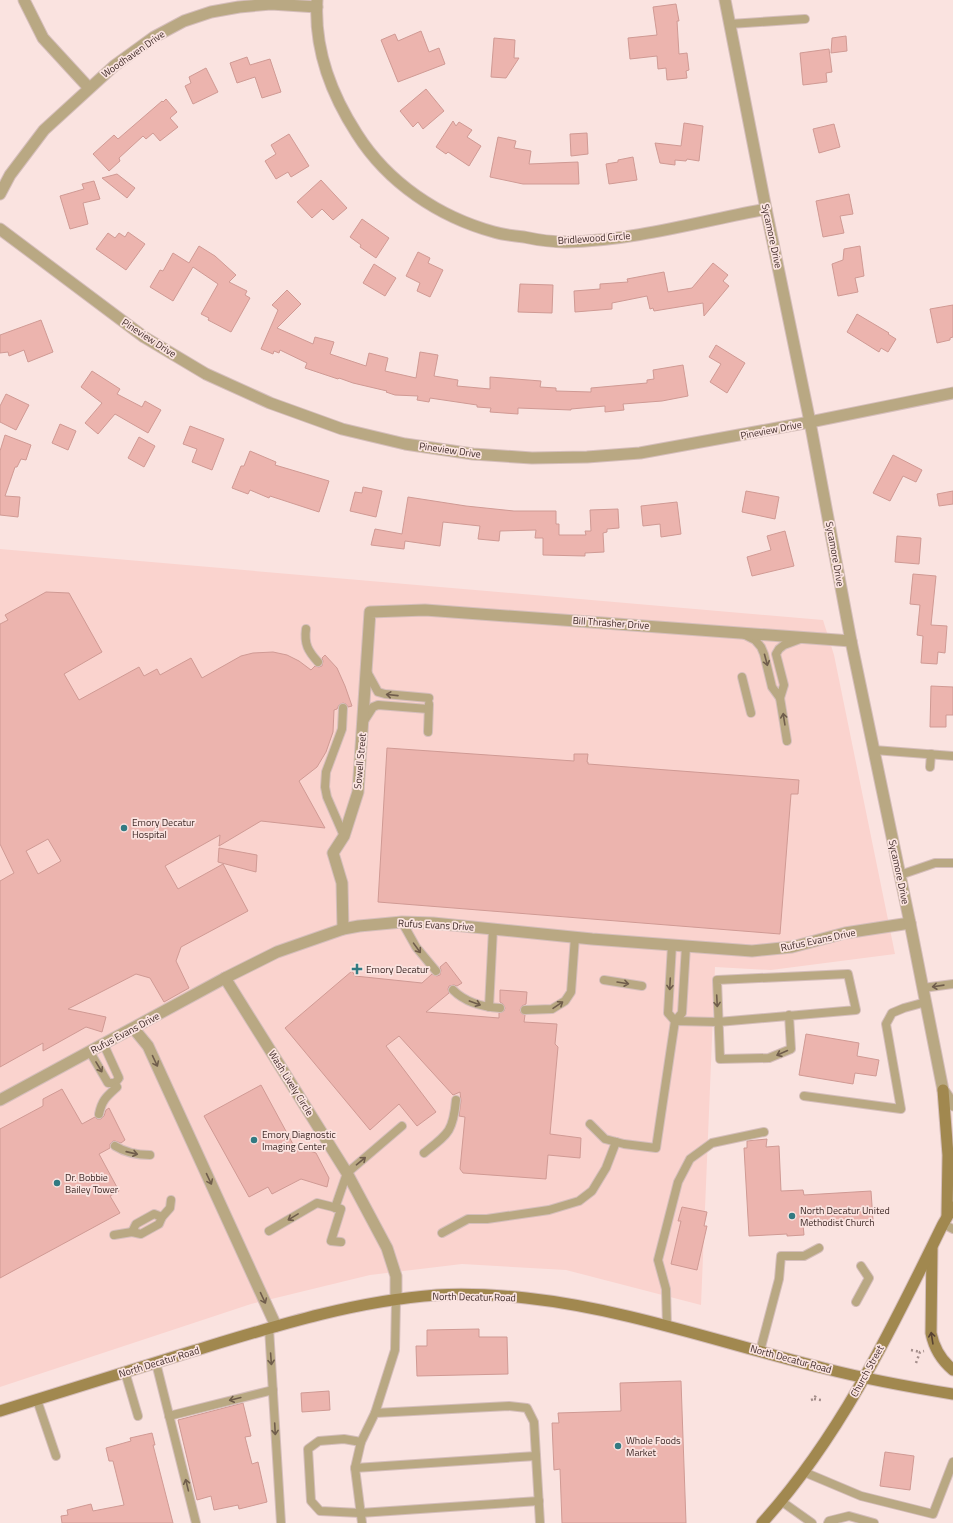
<svg xmlns="http://www.w3.org/2000/svg" width="953" height="1523" font-family="'Titillium Web',sans-serif">
  <style>
    .built { fill: #fad3ce }
    .building { fill: #ecb4ae; stroke: #d09a94; fill-rule: evenodd }
    .lines { fill: none; stroke-linecap: round; stroke-linejoin: round }
    .service-casing { stroke: #d5bebb; stroke-width: 10 }
    .minor-casing { stroke: #d5bebb; stroke-width: 13 }
    .tertiary-casing { stroke: #d5bebb; stroke-width: 13 }
    .secondary-casing { stroke: #d5bebb; stroke-width: 13 }
    .path { stroke: #a48e8b; stroke-width: 2.5; stroke-dasharray: 2 3; stroke-linecap: butt }
    .service { stroke: #b9a883; stroke-width: 8 }
    .minor { stroke: #b9a883; stroke-width: 11 }
    .tertiary { stroke: #b9a883; stroke-width: 11 }
    .secondary { stroke: #a1884f; stroke-width: 11 }
    .oneway { stroke: #705d4c }
    .oneway2 { stroke: #584232 }
    .poi-dot { fill: #327a82; stroke: #fae3e0; stroke-width: 1.5 }
    .labels { text-anchor: middle; dominant-baseline: central; stroke-width: 3.5; stroke-linejoin: round; paint-order: stroke }
    .street-label { font-size: 10px; fill: #402b28; stroke: #fae3e0 }
    .poi-label { font-size: 10px; fill: #402b28; stroke: #fae3e0; text-anchor: start }
  </style>
  <rect width="100%" height="100%" fill="#fae3e0"/>
  <path class="built" d="M0 549 823 620 834 655 895 954 771 970 715 967 701 1305 566 1270 462 1264 370 1275 251 1304 0 1387Z"/>
  <g class="building">
    <path d="M676 4 679 21H677L679 54 687 53 689 70 686 71 687 78 667 80 666 68 658 69 657 56 630 59 628 38 657 35 653 7Z"/>
    <path d="M421 31 429 52 439 48 445 64 398 82 381 40 395 34 398 41Z"/>
    <path d="M846 36 847 51 831 53 832 38Z"/>
    <path d="M494 38 515 40 514 58H519L506 78 491 77Z"/>
    <path d="M829 49 832 72 826 73 827 82 803 85 800 53Z"/>
    <path d="M247 57 250 65 270 59 281 92 262 98 255 77 237 83 230 63Z"/>
    <path d="M206 68 218 92 193 104 185 86 191 83 189 77Z"/>
    <path d="M426 89 444 111 423 129 418 122 413 127 400 111Z"/>
    <path d="M166 99 177 112 170 118 178 127 160 141 153 133 146 139 143 136 119 158 120 161 109 171 93 154 114 135 118 139 162 101 163 102Z"/>
    <path d="M453 121 456 126 459 122 472 130 467 137 481 146 469 166 448 152 446 154 436 147Z"/>
    <path d="M684 123 703 126 699 161 687 159 686 161 675 160V165L660 163 655 143 681 146Z"/>
    <path d="M834 124 840 147 819 153 813 129Z"/>
    <path d="M587 133 588 154 571 156 570 134Z"/>
    <path d="M289 134 309 166 291 177 288 172 276 179 265 161 276 154 271 145Z"/>
    <path d="M498 137 516 141 514 148 531 151 529 164 578 162 579 184H523L490 177Z"/>
    <path d="M633 157 637 180 609 184 606 164 618 162V160Z"/>
    <path d="M117 174 135 188 127 198 102 178Z"/>
    <path d="M321 180 347 208 333 220 322 209 312 218 297 202Z"/>
    <path d="M94 181 100 199 83 203 88 224 70 229 60 196 84 189 82 184Z"/>
    <path d="M849 194 853 214 840 216 844 233 823 237 816 201Z"/>
    <path d="M362 219 389 238 376 258 360 247 361 245 350 237Z"/>
    <path d="M128 232 145 244 126 270 96 249 108 233 115 238 119 233 125 237Z"/>
    <path d="M199 246 215 256 236 275 229 282 247 291 245 295 250 298 231 332 208 320 209 318 201 314 218 284 193 267 173 301 150 287 160 270 163 271 173 253 189 263Z"/>
    <path d="M860 246 864 276 855 278 858 292 838 296 832 264 843 260 844 249Z"/>
    <path d="M418 252 430 258 428 263 443 270 430 297 417 291 420 283 406 276Z"/>
    <path d="M713 263 728 275 723 281 729 286 704 316 703 303 654 311 653 308 650 309 647 296 612 303V309L575 312 574 291 600 289V284L628 282 627 279 664 272 668 292 692 288Z"/>
    <path d="M374 264 396 278 385 296 363 283Z"/>
    <path d="M520 284 553 285 552 313 518 312Z"/>
    <path d="M287 290 301 304 277 328 313 344 315 337 334 342 330 354 366 366 369 353 388 358 385 371 416 378 420 352 438 355 434 376 458 380 457 386 490 389V377L541 381 540 387 556 388V391L591 392V388L647 383V380L654 379 653 370 683 365 688 396 662 401 623 404 624 410 605 412V406L571 409V410L518 408V414L490 412 491 408 477 407V405L430 398 429 402 417 400 418 396 395 395 386 392 387 391 353 383 339 378 338 379 305 368 307 363 280 350 279 353 274 351 273 354 261 349 278 310 272 305Z"/>
    <path d="M953 305V337L950 338V340L937 343 930 309Z"/>
    <path d="M857 314 889 333 888 334 896 339 888 352 881 348 879 352 847 332Z"/>
    <path d="M41 320 53 352 28 362 24 350 9 356 8 352 0 353V335Z"/>
    <path d="M716 345 745 363 727 393 710 382 721 364 709 357Z"/>
    <path d="M92 371 120 389 117 394 142 407 145 401 161 410 148 433 115 414 98 434 85 423 102 403 81 387Z"/>
    <path d="M6 394 29 405 16 430 0 422V406Z"/>
    <path d="M60 424 76 431 68 450 52 443Z"/>
    <path d="M190 426 224 439 212 470 192 462 197 449 183 444Z"/>
    <path d="M5 435 31 445 26 460 21 459 17 467H15L5 496 20 497 18 517 0 515V451Z"/>
    <path d="M139 437 155 446 144 467 128 458Z"/>
    <path d="M250 451 276 462 275 465 329 481 319 512 270 496 269 498 250 490 248 494 232 488 241 466H244Z"/>
    <path d="M893 455 922 470 916 482 903 476 890 501 873 493Z"/>
    <path d="M363 487 382 491 376 517 350 511 355 492 362 493Z"/>
    <path d="M746 491 779 497 775 519 742 512Z"/>
    <path d="M953 491V504L939 506 937 494Z"/>
    <path d="M408 497 466 506 514 511H556V524H559V535H586L585 531H591L590 510 618 509 619 528 607 529V532L603 533 604 552 585 553V556L543 555V538H535L536 530 500 531 499 541 478 539 480 526 443 522 440 546 405 541 404 549 371 545 375 529 402 534Z"/>
    <path d="M677 502 681 534 661 537 660 524 643 526 641 506Z"/>
    <path d="M785 531 794 566 752 576 747 557 771 550 767 536Z"/>
    <path d="M897 536 921 538 919 564 895 562Z"/>
    <path d="M913 574 936 576 931 625 947 626 945 653 938 652 937 664 921 663 923 636 917 635 920 605 910 604Z"/>
    <path d="M46 592 69 593 102 652 64 674 79 700 139 667 144 676 157 669 160 675 191 658 202 678 241 656 253 653 273 652 287 655 299 661 311 670 315 666 319 667 322 666 323 661 322 658 325 655 337 668 345 686 352 706 348 707 346 704 343 703 339 705 337 709 334 710 333 732 326 752 317 767 299 781 325 828 261 821 219 846 220 835 165 866 178 889 223 864 248 911 181 947 176 961 189 988 164 1002 150 978 136 974 68 1009 106 1017 102 1032 86 1027 43 1051V1043L0 1067V881L14 873 0 844V624L8 620 5 615ZM48 839 61 861 38 874 26 851Z"/>
    <path d="M931 686 953 687V715H946V727H930Z"/>
    <path d="M387 748 574 761V754H588L587 762H588V764L799 780 798 794H791L780 934 378 902Z"/>
    <path d="M219 848 257 855 256 872 218 862Z"/>
    <path d="M446 962 462 983 457 986 454 985 449 986 448 989 449 993 426 1012 499 1018V1013L504 1011 505 1008 503 1004 500 1002V990L527 992 526 1004 522 1006 520 1010 521 1013 525 1015 524 1022 557 1024 555 1044 558 1047 550 1134 581 1138 580 1158 548 1155 546 1179 463 1173 460 1169 465 1117 459 1116 461 1101 460 1092 453 1095 399 1036 386 1046 436 1112 417 1126 399 1104 370 1130 285 1028 352 971 355 976 422 983 432 974 437 976 440 975 441 970 440 967Z"/>
    <path d="M806 1034 859 1043 857 1056 879 1060 876 1076 855 1073 853 1084 799 1075Z"/>
    <path d="M261 1085 294 1146 316 1153 329 1178 327 1187 301 1179 272 1194 268 1187 249 1197 204 1116Z"/>
    <path d="M62 1089 82 1124 95 1117 97 1119H101L104 1116 106 1110 109 1108 125 1140 121 1143 115 1141H113L110 1144V1148L99 1154 119 1191 110 1196 120 1213 0 1278V1129L43 1106V1099Z"/>
    <path d="M767 1139 766 1147 779 1146 781 1191 803 1190 804 1195 871 1191 873 1220 803 1224 804 1235 787 1236V1234L749 1236 744 1148H747V1141Z"/>
    <path d="M682 1207 707 1212 704 1226H707L697 1270 671 1264 681 1221H678Z"/>
    <path d="M479 1329V1337H507L508 1374 417 1376 416 1346H427V1330Z"/>
    <path d="M681 1381 686 1523H562L560 1469 554 1470 552 1423H559L558 1413 621 1411 620 1383Z"/>
    <path d="M329 1391 330 1410 302 1412 301 1393Z"/>
    <path d="M243 1403 251 1436 245 1437 252 1464 258 1462 267 1502 239 1509 238 1505 214 1510 211 1496 197 1500 178 1420Z"/>
    <path d="M152 1433 155 1445H153L173 1523H62L61 1516 68 1515 67 1510 91 1504 93 1511 124 1505 113 1461H109L106 1448 131 1441 130 1438Z"/>
    <path d="M885 1452 914 1456 910 1490 880 1486Z"/>
  </g>
  <g class="lines">
    <g class="service-casing">
      <g id="service">
        <path d="M730 24 805 19"/>
        <path d="M306 629C304 644 308 651 318 662"/>
        <path d="M745 635 755 640 761 647 764 654 772 687 780 698 784 685 776 654 779 649 784 645 800 639"/>
        <path d="M367 672 378 692 385 694 429 698"/>
        <path d="M742 677 751 713"/>
        <path d="M780 698 787 741"/>
        <path d="M343 708 342 729 326 772 325 787 327 797 344 836"/>
        <path d="M364 721 373 707 378 705 428 709"/>
        <path d="M428 732 429 704"/>
        <path d="M874 750 953 756"/>
        <path d="M930 767 931 754"/>
        <path d="M900 875 935 863H953"/>
        <path d="M402 922 416 947 436 971"/>
        <path d="M672 945 668 1013 675 1021 718 1022 856 1010 848 974 717 980 720 1059 769 1058 791 1049 789 1015"/>
        <path d="M604 980 642 986"/>
        <path d="M923 988 953 984"/>
        <path d="M453 990C466 1003 482 1007 500 1008"/>
        <path d="M489 1007 493 929"/>
        <path d="M525 1010 552 1009 565 1001 571 992 575 937"/>
        <path d="M90 1052 108 1083H115L119 1078 104 1045"/>
        <path d="M804 1096 901 1109 886 1024 892 1013 904 1008 926 1002"/>
        <path d="M99 1114C102 1100 106 1097 117 1087"/>
        <path d="M590 1124 605 1139 624 1144 656 1148 675 1021 682 1013 686 946"/>
        <path d="M115 1146C126 1153 137 1155 150 1155"/>
        <path d="M424 1153C448 1134 453 1132 456 1100"/>
        <path d="M335 1208 347 1173 402 1126"/>
        <path d="M943 1224 953 1229"/>
        <path d="M269 1231 317 1203 341 1209 331 1241 341 1242"/>
        <path d="M132 1232 136 1224 154 1214 162 1217"/>
        <path d="M442 1233 468 1219H487L549 1210 579 1201 592 1191 606 1168 616 1142"/>
        <path d="M114 1235 132 1232 141 1234 159 1224 162 1217 170 1208 171 1200"/>
        <path d="M856 1302 869 1278 861 1266"/>
        <path d="M667 1327 666 1289 658 1260 678 1182 690 1159 712 1143 764 1132"/>
        <path d="M269 1328 281 1523"/>
        <path d="M760 1351 779 1279 781 1256H804L819 1248"/>
        <path d="M156 1363 196 1523"/>
        <path d="M125 1372 138 1416"/>
        <path d="M37 1400 56 1456"/>
        <path d="M375 1413 395 1350 396 1300"/>
        <path d="M169 1416 273 1390"/>
        <path d="M361 1442 344 1439 319 1441 308 1449 311 1501 320 1511 360 1513 539 1501"/>
        <path d="M355 1468 536 1456"/>
        <path d="M804 1472 861 1496 933 1514 953 1462"/>
        <path d="M781 1501 812 1523"/>
        <path d="M362 1523 355 1468 361 1442 375 1413 509 1406 527 1408 534 1422 540 1523"/>
        <path d="M828 1523 829 1521 849 1516 874 1523"/>
      </g>
    </g>
    <g class="minor-casing">
      <g id="minor">
        <path d="M24 0 43 38 89 88"/>
        <path d="M317 0C314 48 331 94 357 134 388 183 439 217 494 232 504 235 514 236 524 237 538 240 552 242 566 242 632 241 702 221 766 209"/>
        <path d="M0 194 10 175 44 130 114 66 154 37 184 21 211 12 239 7 271 4 317 7"/>
        <path d="M0 229 144 337 206 374 270 403 342 429 405 444 473 454 532 458 587 457 640 453 810 422 953 393"/>
        <path d="M343 929 342 883 333 853 344 836 358 792 370 612 425 610 851 641"/>
        <path d="M225 978 347 1173 387 1248 396 1276V1300"/>
        <path d="M134 1029 148 1046 276 1326"/>
        <path d="M0 1100 225 978 277 952 343 929 359 926 402 922 433 923 592 939 752 951 792 947 845 933 910 923"/>
      </g>
    </g>
    <g class="tertiary-casing">
      <path id="tertiary" d="M725 0 766 209 810 422 851 641 910 923 943 1090 953 1105"/>
    </g>
    <g class="secondary-casing">
      <g id="secondary">
        <path d="M943 1090 948 1155 947 1215"/>
        <path d="M932 1249 931 1333C934 1348 941 1360 953 1370"/>
        <path d="M0 1411C64 1391 129 1371 193 1351 272 1327 353 1301 437 1295 466 1293 497 1295 526 1298 627 1309 724 1344 823 1368 866 1379 909 1387 953 1394"/>
        <path d="M762 1523C841 1436 892 1328 943 1224L953 1207"/>
      </g>
    </g>
    <g class="path">
      <path d="M911 1350 920 1352"/>
      <path d="M916 1363 920 1352 924 1351"/>
      <path d="M814 1399 821 1400"/>
      <path d="M811 1400 814 1399 817 1393"/>
    </g>
    <use href="#service" class="service"/>
    <use href="#minor" class="minor"/>
    <use href="#tertiary" class="tertiary"/>
    <use href="#secondary" class="secondary"/>
  </g>
  <defs><path id="oneway-shaft" d="M-6 0H5M1.5-3L5.5 0L1.5 3" fill="none" stroke-width="1.6" stroke-linecap="round" stroke-linejoin="round"/></defs>
  <g class="oneway">
    <use href="#oneway-shaft" transform="translate(766 660) rotate(75)"/>
    <use href="#oneway-shaft" transform="translate(392 695) rotate(-174)"/>
    <use href="#oneway-shaft" transform="translate(784 719) rotate(-99)"/>
    <use href="#oneway-shaft" transform="translate(417 948) rotate(54)"/>
    <use href="#oneway-shaft" transform="translate(623 983) rotate(9)"/>
    <use href="#oneway-shaft" transform="translate(670 984) rotate(93)"/>
    <use href="#oneway-shaft" transform="translate(938 986) rotate(172)"/>
    <use href="#oneway-shaft" transform="translate(717 1001) rotate(87)"/>
    <use href="#oneway-shaft" transform="translate(475 1003) rotate(20)"/>
    <use href="#oneway-shaft" transform="translate(558 1005) rotate(-34)"/>
    <use href="#oneway-shaft" transform="translate(782 1053) rotate(156)"/>
    <use href="#oneway-shaft" transform="translate(155 1061) rotate(65)"/>
    <use href="#oneway-shaft" transform="translate(99 1067) rotate(59)"/>
    <use href="#oneway-shaft" transform="translate(132 1153) rotate(13)"/>
    <use href="#oneway-shaft" transform="translate(361 1161) rotate(-40)"/>
    <use href="#oneway-shaft" transform="translate(209 1179) rotate(65)"/>
    <use href="#oneway-shaft" transform="translate(293 1217) rotate(149)"/>
    <use href="#oneway-shaft" transform="translate(263 1298) rotate(65)"/>
    <use href="#oneway-shaft" transform="translate(271 1359) rotate(86)"/>
    <use href="#oneway-shaft" transform="translate(235 1399) rotate(166)"/>
    <use href="#oneway-shaft" transform="translate(275 1429) rotate(87)"/>
    <use href="#oneway-shaft" transform="translate(187 1485) rotate(-104)"/>
  </g>
  <use class="oneway2" href="#oneway-shaft" transform="translate(932 1338) rotate(-99)"/>
  <g class="poi-dot">
    <circle cx="124" cy="828" r="4"/>
    <path d="M355 963h4v4h4v4h-4v4h-4v-4h-4v-4h4z"/>
    <circle cx="254" cy="1140" r="4"/>
    <circle cx="57" cy="1183" r="4"/>
    <circle cx="792" cy="1216" r="4"/>
    <circle cx="618" cy="1446" r="4"/>
  </g>
  <g class="labels">
    <g class="street-label">
      <text transform="translate(133 54) rotate(-35)">Woodhaven Drive</text>
      <text transform="translate(772 236) rotate(78)">Sycamore Drive</text>
      <text transform="translate(594 238) rotate(-4)">Bridlewood Circle</text>
      <text transform="translate(149 338) rotate(33)">Pineview Drive</text>
      <text transform="translate(771 430) rotate(-11)">Pineview Drive</text>
      <text transform="translate(450 450) rotate(8)">Pineview Drive</text>
      <text transform="translate(835 554) rotate(80)">Sycamore Drive</text>
      <text transform="translate(611 623) rotate(4)">Bill Thrasher Drive</text>
      <text transform="translate(360 761) rotate(-85)">Sowell Street</text>
      <text transform="translate(899 872) rotate(78)">Sycamore Drive</text>
      <text transform="translate(436 925) rotate(3)">Rufus Evans Drive</text>
      <text transform="translate(818 940) rotate(-12)">Rufus Evans Drive</text>
      <text transform="translate(125 1033) rotate(-28)">Rufus Evans Drive</text>
      <text transform="translate(291 1083) rotate(58)">Wash Lively Circle</text>
      <text transform="translate(474 1297) rotate(1)">North Decatur Road</text>
      <text transform="translate(791 1359) rotate(15)">North Decatur Road</text>
      <text transform="translate(159 1362) rotate(-17)">North Decatur Road</text>
      <text transform="translate(867 1371) rotate(-61)">Church Street</text>
    </g>
    <g class="poi-label">
      <text x="132" y="822">Emory Decatur<tspan x="132" dy="12">Hospital</tspan></text>
      <text x="366" y="969">Emory Decatur</text>
      <text x="262" y="1134">Emory Diagnostic<tspan x="262" dy="12">Imaging Center</tspan></text>
      <text x="65" y="1177">Dr. Bobbie<tspan x="65" dy="12">Bailey Tower</tspan></text>
      <text x="800" y="1210">North Decatur United<tspan x="800" dy="12">Methodist Church</tspan></text>
      <text x="626" y="1440">Whole Foods<tspan x="626" dy="12">Market</tspan></text>
    </g>
  </g>
</svg>
